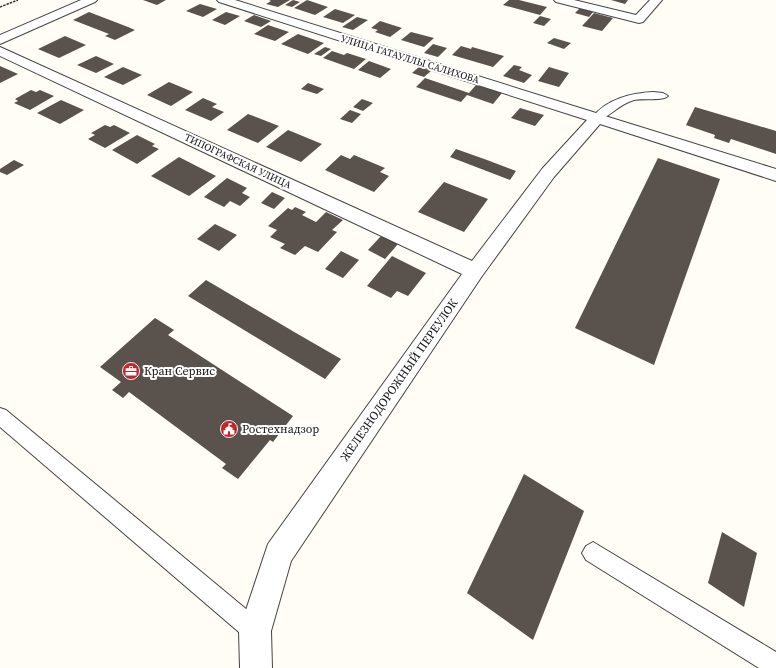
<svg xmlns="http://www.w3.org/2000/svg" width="776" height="668" font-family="'Source Serif 4',serif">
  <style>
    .building { fill: #5a524d }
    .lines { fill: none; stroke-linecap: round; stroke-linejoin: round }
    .lane-casing { stroke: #444; stroke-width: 2 }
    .street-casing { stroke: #444; stroke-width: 2 }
    .path { stroke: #333; stroke-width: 1.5; stroke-dasharray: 2.5 1; stroke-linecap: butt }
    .lane { fill: #fff; fill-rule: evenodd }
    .street { fill: #fff; fill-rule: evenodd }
    .labels { text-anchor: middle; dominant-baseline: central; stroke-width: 4; stroke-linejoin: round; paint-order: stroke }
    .far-street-label { font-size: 10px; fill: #111; stroke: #fff }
    .poi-label { font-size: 12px; fill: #111; stroke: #fff; text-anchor: start }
    .street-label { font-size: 12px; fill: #111; stroke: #fff }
  </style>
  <rect width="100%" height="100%" fill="#fffdf5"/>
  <g class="building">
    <path d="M143 0H166L157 5Z"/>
    <path d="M269 0H290L278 7 266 4 271 1Z"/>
    <path d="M293 0 300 2 292 7 285 5Z"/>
    <path d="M307 0 328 7 315 15 294 8Z"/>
    <path d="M509 0H519L547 7 540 15 503 5Z"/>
    <path d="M611 0H628L625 4Z"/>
    <path d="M200 4 217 9 203 17 186 11Z"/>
    <path d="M580 8 594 11 589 17 575 13Z"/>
    <path d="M335 9 355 15 343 23 323 17Z"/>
    <path d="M89 12 128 27 135 30 115 40 105 36 109 34 73 20Z"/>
    <path d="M226 12 240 16 225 25 212 20Z"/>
    <path d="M594 13 613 18 602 31 582 26Z"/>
    <path d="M254 15 271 21 261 27 244 21Z"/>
    <path d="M540 16 551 19 544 26 533 23Z"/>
    <path d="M357 17 368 20 353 30 342 27Z"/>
    <path d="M380 21 402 28 390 37 375 32 378 30 371 28Z"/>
    <path d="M268 25 289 32 275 41 254 34Z"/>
    <path d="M411 32 434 38 424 47 401 40Z"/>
    <path d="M298 34 324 43 308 54 281 44Z"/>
    <path d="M65 36 86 45 59 58 38 49Z"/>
    <path d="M554 38 571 43 564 49 547 43Z"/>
    <path d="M433 44 447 48 438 57 424 53Z"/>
    <path d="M461 46 471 49 472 47 504 56 493 67 452 55Z"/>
    <path d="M325 47 331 49 321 56 314 54Z"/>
    <path d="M332 51 344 55 347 53 366 59 354 69 323 58Z"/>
    <path d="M96 56 114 64 96 73 77 65Z"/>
    <path d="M369 61 391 69 380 78 358 70Z"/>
    <path d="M514 65 522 67 519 70 532 75 524 83 503 76Z"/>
    <path d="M0 66 18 74 0 83Z"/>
    <path d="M123 67 142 75 123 85 104 77Z"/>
    <path d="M419 67 431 71 424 77 412 73Z"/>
    <path d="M549 67 569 73 559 87 538 81Z"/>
    <path d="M425 78 469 93 476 85 502 93 493 104 467 95 461 102 416 87Z"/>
    <path d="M169 82 193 92 171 106 147 95Z"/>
    <path d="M308 83 324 89 317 94 301 89Z"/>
    <path d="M31 90 36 92 40 90 54 96 30 110 14 103 18 101 15 99Z"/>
    <path d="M203 98 217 104 212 107 224 112 211 121 185 110Z"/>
    <path d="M362 99 373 103 363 111 353 107Z"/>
    <path d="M61 100 84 110 60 124 37 113Z"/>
    <path d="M695 107 776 131V154L731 139 729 143 714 138 715 135 686 125Z"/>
    <path d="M520 108 544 115 535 126 511 118Z"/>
    <path d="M350 110 361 114 352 123 340 119Z"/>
    <path d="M248 114 279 126 258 143 227 130Z"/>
    <path d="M105 125 110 127 114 125 130 133 105 148 88 139 95 135 91 133Z"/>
    <path d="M288 130 322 144 301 162 266 147Z"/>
    <path d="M137 135 155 144 152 146 159 149 137 164 112 150Z"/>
    <path d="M456 149 487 160 516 171 510 180 450 157Z"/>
    <path d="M341 155 350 159 354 155 385 168 380 172 389 176 374 192 325 170Z"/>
    <path d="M179 157 216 176 189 196 151 176Z"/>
    <path d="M658 158 720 179 654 365 575 328Z"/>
    <path d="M14 160 24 165 7 175 0 172V169Z"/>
    <path d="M227 178 247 188 242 193 250 197 240 206 230 201 224 207 204 197Z"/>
    <path d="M444 182 488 199 464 232 418 212Z"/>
    <path d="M272 192 285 198 274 209 261 203Z"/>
    <path d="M295 207 306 212 302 215 316 222 326 212 343 220 332 230 337 232 318 252 305 246 295 255 280 248 285 244 270 237 277 230 268 226 288 208 292 210Z"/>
    <path d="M215 224 237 235 219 251 197 239Z"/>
    <path d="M381 236 398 244 385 259 368 250Z"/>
    <path d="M341 251 359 260 343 278 325 269Z"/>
    <path d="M392 256 426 273 408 296 397 291 391 298 367 286Z"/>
    <path d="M206 280 296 333 341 359 325 379 188 296Z"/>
    <path d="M155 318 174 330 168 335 293 416 273 442 270 440 238 479 222 468 226 464 129 392 123 398 112 390 121 382 100 367Z"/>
    <path d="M524 474 584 511 533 640 467 593Z"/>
    <path d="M722 532 757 553 744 607 708 583Z"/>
  </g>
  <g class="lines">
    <g class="lane-casing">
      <g id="lane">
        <path d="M653 92 663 93 668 96C664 101 643 98 634 100 619 104 610 117 598 120L593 117C606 99 632 93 653 92Z"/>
        <path d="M0 408 6 410 263 623 266 631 263 639 255 642 247 639 0 427Z"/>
        <path d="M593 542 776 652V668H759L586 560 582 553 586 546Z"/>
      </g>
    </g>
    <g class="street-casing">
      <g id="street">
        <path d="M81 0H97L95 2 0 44V35Z"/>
        <path d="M217 0H235L596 113 603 114 605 116 776 169V181L600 124 554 177 482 276 291 561 271 631 272 668H240L239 631 268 544 462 274 0 56V47L472 261 542 169 587 120 219 2Z"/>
        <path d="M554 0H574L636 15 650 0H662L643 22 639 23 556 2Z"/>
      </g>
    </g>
    <path class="path" d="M0 7 18 0"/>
    <use href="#lane" class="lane"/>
    <use href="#street" class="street"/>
  </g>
  <defs>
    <g id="office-disc" transform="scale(0.9)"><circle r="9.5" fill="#c4262e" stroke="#fff"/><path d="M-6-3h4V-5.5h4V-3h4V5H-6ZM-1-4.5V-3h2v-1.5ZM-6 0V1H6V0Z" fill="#fff"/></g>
    <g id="civic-disc" transform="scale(0.9)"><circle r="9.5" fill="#c4262e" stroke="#fff"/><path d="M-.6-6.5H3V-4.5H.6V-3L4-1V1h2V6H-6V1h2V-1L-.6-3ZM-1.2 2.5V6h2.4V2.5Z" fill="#fff"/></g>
  </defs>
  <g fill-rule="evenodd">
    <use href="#office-disc" x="131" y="371"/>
    <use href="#civic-disc" x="229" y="429"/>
  </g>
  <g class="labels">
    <g class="far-street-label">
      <text transform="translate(410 59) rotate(17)">УЛИЦА ГАТАУЛЛЫ САЛИХОВА</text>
      <text transform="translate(238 161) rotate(25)">ТИПОГРАФСКАЯ УЛИЦА</text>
    </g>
    <g class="poi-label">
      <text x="144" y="371">Кран Сервис</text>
      <text x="242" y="429">Ростехнадзор</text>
    </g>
    <g class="street-label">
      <text transform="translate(399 380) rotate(-55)">ЖЕЛЕЗНОДОРОЖНЫЙ ПЕРЕУЛОК</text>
    </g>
  </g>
</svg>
